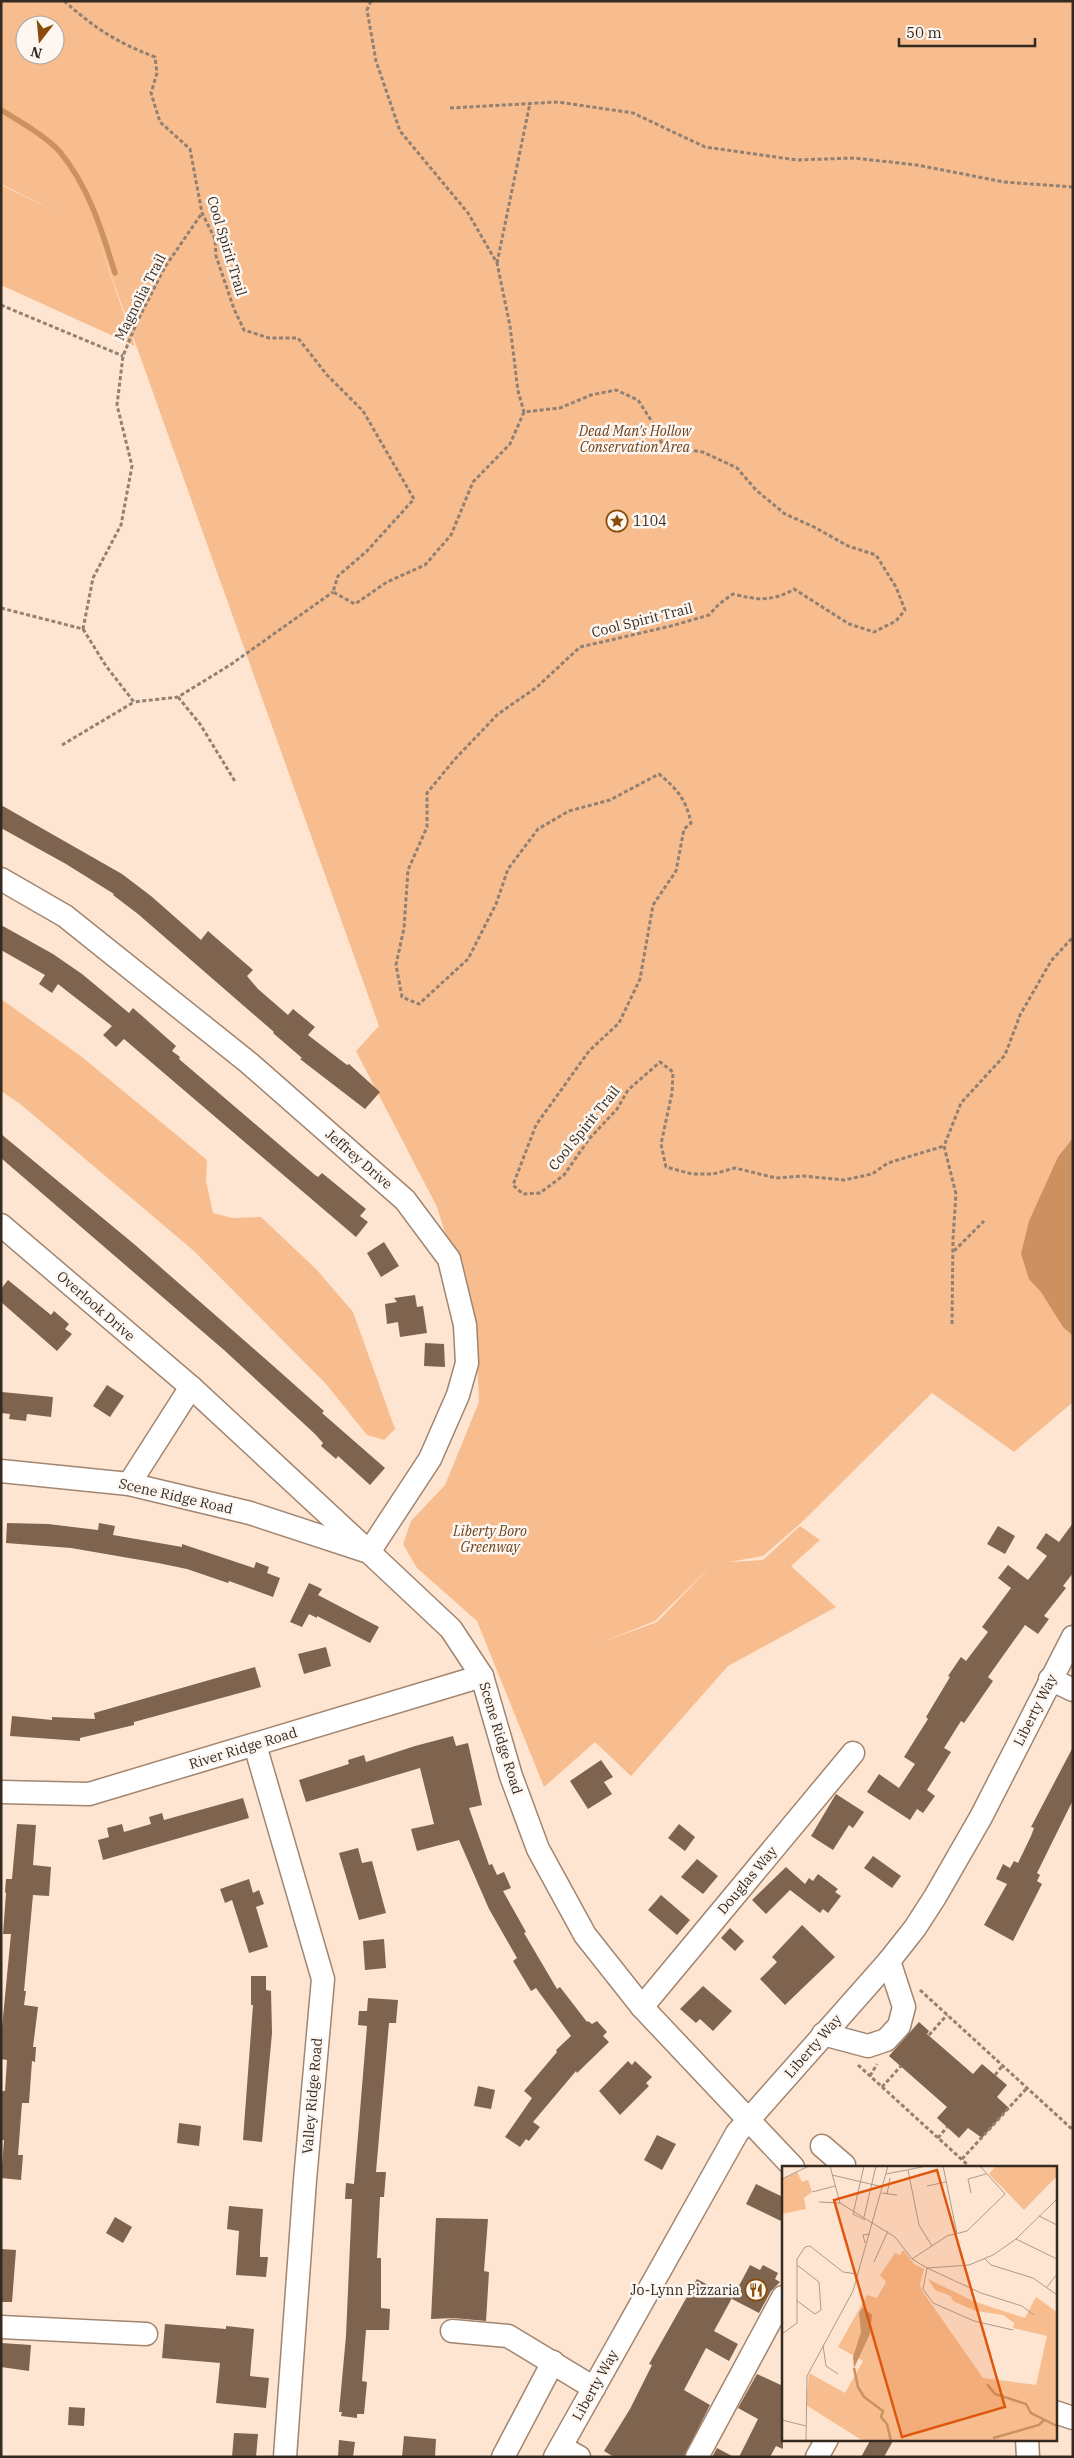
<svg xmlns="http://www.w3.org/2000/svg" width="1074" height="2458" font-family="'IBM Plex Serif',serif">
  <style>
    .green { fill: #f7bd8f; fill-rule: evenodd }
    .water { fill: #cc9160 }
    .lines { fill: none; stroke-linecap: round; stroke-linejoin: round }
    .stream { stroke: #cc9160; stroke-width: 5.5 }
    .building { fill: #7e634e }
    .minor-casing { stroke: #a2856f; stroke-width: 25 }
    .path { stroke: #928072; stroke-width: 3; stroke-dasharray: 4 2.5; stroke-linecap: butt }
    .minor { stroke: #fff; stroke-width: 22 }
    .labels { text-anchor: middle; dominant-baseline: central; stroke-width: 5; stroke-linejoin: round; paint-order: stroke }
    .street-label { font-size: 14px; fill: #352a20; stroke: #fdf6f1 }
    .park-label { font-size: 14px; font-style: italic; fill: #6a411c; stroke: #fdf6f1 }
    .poi-label { font-size: 14px; fill: #352a20; stroke: #fdf6f1; text-anchor: start }
    .inset-river { fill: none; stroke: #cc9160; stroke-width: 2.5 }
    .inset-road { fill: none; stroke: #ae9a8b; stroke-width: 1 }
    .view { fill: #df570d; fill-opacity: 0.15; stroke: #df570d; stroke-width: 2.5 }
    .inset-edge { fill: none; stroke: #352a20; stroke-width: 2.5 }
  </style>
  <rect width="100%" height="100%" fill="#fee5d2"/>
  <g class="green">
    <path d="M1 1H1073V1402L1014 1452 932 1393 800 1524 763 1556 729 1562 763 1560 800 1526 820 1540 791 1566 836 1607 728 1666 631 1776 595 1742 544 1787 477 1621 417 1568 403 1544 411 1521 445 1485 479 1402 476 1332 437 1207 356 1051 379 1026 95 230 135 346 1 285V185L57 212 1 184ZM25 25H55V55H25ZM712 1565 657 1622 600 1643 655 1621Z"/>
    <path d="M1 999 82 1057 207 1160 206 1181 213 1213 232 1218 261 1217 317 1270 353 1312 395 1429 384 1440 367 1435 326 1384 194 1251 19 1103 1 1091Z"/>
  </g>
  <path class="water" d="M1073 1138V1336L1063 1327 1041 1292 1029 1279 1021 1254 1029 1221 1058 1157Z"/>
  <g class="lines">
    <path class="stream" d="M1 110C19 121 47 137 60 152 89 187 102 231 115 273"/>
  </g>
  <g class="building">
    <path d="M1 805 122 874 151 896 201 940 208 931 253 970 247 976 258 989 288 1015 293 1009 315 1027 308 1035 347 1065 349 1064 380 1092 365 1109 300 1059 302 1058 273 1033 274 1032 138 914 113 895 114 894 66 864 1 828Z"/>
    <path d="M1 925 53 954 82 974 129 1013 133 1008 176 1046 172 1051 180 1057 179 1059 315 1175 318 1177 322 1173 366 1209 360 1216 368 1222 356 1237 124 1039 116 1047 103 1035 112 1026 72 995 58 984 52 993 39 984 45 975 1 950Z"/>
    <path d="M1 1134 134 1244 270 1363 324 1411 322 1413 385 1468 370 1485 338 1456 336 1459 321 1446 323 1443 315 1434 224 1350 1 1158Z"/>
    <path d="M384 1242 399 1266 381 1277 367 1253Z"/>
    <path d="M8 1280 51 1315 54 1311 69 1324 65 1329 72 1334 57 1351 1 1302V1289Z"/>
    <path d="M415 1295 417 1307 423 1306 427 1333 400 1337 398 1322 387 1324 385 1304 397 1302 394 1298Z"/>
    <path d="M425 1343 444 1344 445 1367 424 1366Z"/>
    <path d="M107 1385 124 1396 110 1417 93 1406Z"/>
    <path d="M2 1392 53 1397 51 1417 27 1414 26 1421 9 1419 10 1414 1 1413Z"/>
    <path d="M7 1523 48 1524 98 1530 99 1523 115 1526 113 1535 182 1547V1544L254 1568 256 1562 269 1567 267 1573 280 1578 273 1597 229 1581 228 1583 187 1569 158 1563 71 1548 6 1543Z"/>
    <path d="M1073 1523V1573L1063 1586 1066 1588 1044 1616 1049 1619 1038 1634 1025 1625 988 1677 993 1681 964 1723 961 1721 944 1748 951 1752 927 1790 935 1796 923 1813 917 1809 910 1820 867 1792 879 1774 899 1788 915 1764 904 1757 928 1719 926 1717 950 1677 948 1676 961 1657 966 1661 988 1632 982 1627 1011 1588 998 1578 1008 1565 1028 1580 1047 1556 1036 1548 1046 1533 1059 1542Z"/>
    <path d="M998 1526 1015 1536 1005 1554 987 1544Z"/>
    <path d="M309 1583 322 1589 318 1595 379 1627 370 1643 317 1616V1618L309 1614 302 1627 290 1622Z"/>
    <path d="M326 1647 331 1666 304 1674 298 1654Z"/>
    <path d="M255 1667 261 1687 134 1722V1725L80 1738V1741L10 1736 12 1716 52 1720V1717L95 1719 94 1713Z"/>
    <path d="M453 1736 456 1746 468 1743 482 1805 469 1808 489 1865 492 1864 497 1875 504 1872 511 1888 503 1891 526 1932 524 1933 557 1989 560 1987 587 2022 588 2021 592 2024 597 2021 607 2032 603 2036 609 2042 577 2073 576 2071 533 2122 540 2127 529 2141 526 2139 520 2147 505 2137 532 2098 524 2091 557 2052 556 2050 571 2036 536 1988 531 1991 513 1961 517 1958 489 1909 459 1840 417 1851 411 1829 434 1824 420 1768 306 1802 299 1780 349 1764 348 1760 364 1755 366 1762 415 1746Z"/>
    <path d="M1073 1747V1800L1037 1873 1040 1875 1037 1881 1042 1884 1013 1941 984 1925 1007 1884 996 1879 1003 1864 1010 1868 1014 1861 1018 1863 1031 1836 1034 1828 1031 1827Z"/>
    <path d="M601 1760 613 1777 604 1782 612 1794 588 1809 570 1781Z"/>
    <path d="M836 1794 864 1812 853 1828 849 1825 833 1850 811 1836Z"/>
    <path d="M243 1798 249 1818 103 1860 98 1840 109 1837 107 1828 122 1824 124 1832 151 1824 149 1817 162 1813 164 1820Z"/>
    <path d="M17 1824 36 1825 33 1865 51 1867 49 1896 33 1895 24 1991H26L24 2005 38 2007 33 2047H36L35 2062 32 2061 29 2103H22L18 2155H23L21 2180 1 2178 4 2140H1V2091H5L7 2060 1 2059V2038L11 1934H3L6 1893 5 1892 6 1879H12Z"/>
    <path d="M679 1824 695 1837 685 1851 668 1838Z"/>
    <path d="M358 1848 362 1863 372 1861 386 1913 359 1920 339 1853Z"/>
    <path d="M873 1856 901 1876 892 1888 864 1868Z"/>
    <path d="M697 1859 718 1876 703 1894 681 1877Z"/>
    <path d="M786 1867 805 1884 809 1878 813 1881 818 1874 838 1889 835 1892 841 1896 828 1913 823 1909 820 1913 790 1890 766 1914 752 1900Z"/>
    <path d="M249 1879 253 1893 259 1890 264 1904 256 1907 268 1947 249 1953 232 1900 225 1903 220 1889Z"/>
    <path d="M661 1895 690 1920 677 1935 648 1910Z"/>
    <path d="M802 1925 835 1957 785 2005 760 1979 777 1962 772 1957Z"/>
    <path d="M730 1928 744 1941 735 1951 721 1938Z"/>
    <path d="M384 1939 386 1968 365 1970 363 1941Z"/>
    <path d="M251 1976H266V1990L271 1991 272 2033 262 2142 243 2140 253 2005H251Z"/>
    <path d="M703 1986 732 2011 713 2031 700 2019 696 2023 680 2009Z"/>
    <path d="M368 1998 398 2000 396 2023H389L376 2172H386L384 2197H380L377 2258H381V2308L390 2309 389 2330H366L362 2381 367 2382 364 2414H357V2418L341 2416 342 2412H339L346 2336 352 2199H345L346 2183 354 2184 367 2026 358 2025 359 2011H367Z"/>
    <path d="M919 2022 929 2031 927 2034 973 2074 982 2064 1007 2085 997 2097 1009 2108 982 2138 968 2128 959 2138 937 2118 947 2107 889 2056Z"/>
    <path d="M628 2061 632 2065 635 2061 652 2077 646 2083 649 2086 620 2115 599 2091Z"/>
    <path d="M478 2086 495 2090 491 2109 474 2106Z"/>
    <path d="M179 2123 201 2126 199 2146 177 2143Z"/>
    <path d="M657 2135 676 2144 662 2170 644 2160Z"/>
    <path d="M756 2184 783 2197V2222L746 2204Z"/>
    <path d="M229 2206 263 2209 260 2248V2257H268L266 2277 236 2275 239 2231 227 2229Z"/>
    <path d="M115 2217 132 2227 123 2243 106 2233Z"/>
    <path d="M436 2218 488 2219 484 2271 489 2272 486 2321 453 2318 431 2319Z"/>
    <path d="M1 2249 16 2250 12 2302H1Z"/>
    <path d="M750 2265 760 2270 763 2265 778 2273 775 2279 780 2282 771 2291 759 2313 732 2299Z"/>
    <path d="M697 2279 732 2298 714 2331 738 2344 729 2361 706 2348 684 2390 710 2405 684 2457H614L604 2451 630 2409 652 2365 649 2364Z"/>
    <path d="M165 2324 226 2329V2326L254 2329 250 2376 269 2378 266 2408 216 2403 220 2363 162 2358Z"/>
    <path d="M1 2343 31 2345 29 2371 1 2367Z"/>
    <path d="M757 2374 783 2386V2449L776 2446 770 2457H739L758 2419 738 2408Z"/>
    <path d="M69 2407 85 2408 84 2426 68 2425Z"/>
    <path d="M234 2433 258 2434 256 2457H232Z"/>
    <path d="M404 2436 436 2439 435 2457H402Z"/>
    <path d="M871 2439H894L884 2457H861Z"/>
    <path d="M339 2440 355 2442 353 2457H338Z"/>
    <path d="M717 2448 734 2457H712Z"/>
  </g>
  <g class="lines">
    <g class="minor-casing">
      <g id="minor">
        <path d="M1 879 65 916 249 1063 405 1200 449 1259 465 1325 467 1363 458 1395 430 1459 369 1552 191 1387 1 1225"/>
        <path d="M1 1471 129 1484 250 1513 369 1552 451 1629 482 1676 511 1776 538 1849 585 1935 642 2007 793 2167"/>
        <path d="M129 1484 191 1387"/>
        <path d="M1050 1679 1073 1690"/>
        <path d="M255 1745 323 1979 305 2180 285 2457"/>
        <path d="M1 1792 89 1794 482 1676"/>
        <path d="M642 2007 853 1753"/>
        <path d="M823 2034 868 2046 886 2040 899 2026 904 2007 889 1961"/>
        <path d="M822 2146 844 2165 842 2167"/>
        <path d="M1 2327 146 2334"/>
        <path d="M452 2331 508 2336 594 2388"/>
        <path d="M1055 2412 1073 2418"/>
        <path d="M1027 2439 1028 2457"/>
        <path d="M561 2447 579 2457"/>
        <path d="M503 2457 553 2362"/>
        <path d="M555 2457 737 2133 889 1961 915 1928 935 1897 981 1817 1073 1637"/>
        <path d="M697 2457 783 2297"/>
        <path d="M817 2457 827 2439"/>
      </g>
    </g>
    <g class="path">
      <path d="M64 1C96 29 116 42 155 57L157 73 151 93 160 122 190 149 202 213 215 239 216 256 234 309 244 330 269 338H298L327 375 363 411 414 499 367 551 338 576 333 592 355 604 387 582 425 565 451 535 473 482 510 444 524 412 560 408 591 395 616 390 638 400 656 428 663 447 703 452 737 468 756 490 785 514 814 527 848 546 876 555 896 587 905 610 896 621 874 632 849 624 794 589C773 602 757 600 733 594L719 604 709 615 671 626 580 647 537 687 498 714 455 759 427 793V827L408 870 404 928 396 965 402 997 419 1004 468 959 496 904 508 869 538 829 569 811 610 800 659 774C677 789 686 799 691 823L684 829 676 871 653 905 640 979 619 1023 589 1051 536 1125 513 1185 523 1194 540 1193 564 1175 589 1139 617 1109 628 1090 660 1062 673 1072 672 1093 661 1144 666 1167 692 1174H713L735 1168 776 1178 803 1176 844 1180 872 1174 888 1163 944 1146"/>
      <path d="M371 1 367 10 376 61 400 131 468 213 497 263 510 326 518 391 524 412"/>
      <path d="M450 108 558 102 633 113 705 147 797 160 854 158 917 165 1004 182 1073 187"/>
      <path d="M497 263 530 103"/>
      <path d="M1 305 123 356"/>
      <path d="M1 608 83 629 93 578 121 525 132 466 117 405 123 356 137 322 165 267 202 213"/>
      <path d="M83 629 106 666 134 702 178 697 230 665 333 592"/>
      <path d="M178 697 200 724 236 783"/>
      <path d="M62 745 134 702"/>
      <path d="M954 1251 984 1221"/>
      <path d="M952 1324 953 1238 956 1194 944 1146 961 1103 1005 1055 1020 1015 1051 961 1073 937"/>
      <path d="M920 1990 1073 2130"/>
      <path d="M929 2035 947 2015"/>
      <path d="M858 2065 970 2167"/>
      <path d="M995 2075 1003 2065"/>
      <path d="M870 2076 877 2064"/>
      <path d="M882 2087 901 2066"/>
      <path d="M938 2138 947 2127"/>
      <path d="M962 2159 1027 2088"/>
    </g>
    <use href="#minor" class="minor"/>
  </g>
  <defs>
    <g id="sight-ring" transform="scale(1.125)"><circle r="9.5" fill="#fdf6f1" stroke="#884c09" stroke-width="1.5"/><path d="M0-6L1.8-2.2L6-1.7L2.9 1.2L3.7 5.4L0 3.3L-3.7 5.4L-2.9 1.2L-6-1.7L-1.8-2.2Z" fill="#884c09"/></g>
    <g id="restaurant-ring" transform="scale(1.125)"><circle r="9.5" fill="#fdf6f1" stroke="#884c09" stroke-width="1.5"/><path d="M-5-6h1v4h1v-4h1v4h1v-4h1v5L-1.5 .5V6h-2V.5L-5-1ZM5-6V6H3V1.5H1.5Q1.5-4 5-6Z" fill="#884c09"/></g>
  </defs>
  <g fill-rule="evenodd">
    <use href="#sight-ring" x="617" y="521"/>
    <use href="#restaurant-ring" x="756" y="2290"/>
  </g>
  <g class="labels">
    <g class="street-label">
      <text transform="translate(227 246) rotate(73)">Cool Spirit Trail</text>
      <text transform="translate(140 297) rotate(-63)">Magnolia Trail</text>
      <text transform="translate(642 620) rotate(-14)">Cool Spirit Trail</text>
      <text transform="translate(584 1128) rotate(-51)">Cool Spirit Trail</text>
      <text transform="translate(359 1159) rotate(41)">Jeffrey Drive</text>
      <text transform="translate(96 1306) rotate(41)">Overlook Drive</text>
      <text transform="translate(176 1496) rotate(13)">Scene Ridge Road</text>
      <text transform="translate(1035 1710) rotate(-63)">Liberty Way</text>
      <text transform="translate(501 1738) rotate(73)">Scene Ridge Road</text>
      <text transform="translate(243 1748) rotate(-17)">River Ridge Road</text>
      <text transform="translate(747 1880) rotate(-50)">Douglas Way</text>
      <text transform="translate(813 2046) rotate(-49)">Liberty Way</text>
      <text transform="translate(312 2096) rotate(-85)">Valley Ridge Road</text>
      <text transform="translate(595 2385) rotate(-61)">Liberty Way</text>
    </g>
    <g class="park-label">
      <text x="635" y="431">Dead Man's Hollow<tspan x="635" dy="16">Conservation Area</tspan></text>
      <text x="490" y="1531">Liberty Boro<tspan x="490" dy="16">Greenway</tspan></text>
    </g>
    <g class="poi-label">
      <text x="633" y="521">1104</text>
      <text x="740" y="2290" text-anchor="end">Jo-Lynn Pizzaria</text>
    </g>
  </g>
  <g transform="translate(782 2166)">
    <rect width="275" height="275" fill="#fee5d2"/>
    <path d="M214 0H275V10L242 44 207 8ZM15 6 20 16 26 14 30 26 22 32 24 43 0 48V13ZM121 84 132 98 142 103 138 119 141 126 201 212 254 219 265 170 231 162 232 157 221 149 194 145 171 135 169 130 153 124 146 113 191 135 243 152 254 131 275 146V275H81L24 239 27 207 63 227 81 195 56 181 85 129 95 132 104 116 98 109 113 87 118 89Z" fill="#f7bd8f"/>
    <path d="M81 141 90 149 88 168 72 202 71 191 79 166 77 147Z" fill="#cc9160"/>
    <path class="inset-river" d="M72 202 76 221 82 231 101 245 99 251 105 258 109 275M205 218 213 228 244 238 249 247 275 260M211 272 257 259 262 254"/>
    <path class="inset-road" d="M48 0 58 37 113 71 130 93 145 102 187 99 211 89 234 73 275 33M82 0 71 48 83 54M161 0 175 68M126 4 137 59 150 80M104 8 145 0M50 9 101 21M0 13 27 0M145 20 164 16M30 26 53 20M100 27 115 29M189 27 186 13 204 8M105 28 108 12M37 36 58 37M257 50 275 59M82 51 94 0M234 73 275 93M83 77 81 69 88 68M130 93 165 70 185 65 223 28 198 0M203 93 209 99 251 112 275 129M92 96 106 65M265 121 275 108M14 134 33 148 39 144 37 116 15 99M231 164 192 155 151 137 141 123 145 102 199 127 240 140 252 149M0 168 15 157V93L23 81 28 80 61 106 75 108M41 179 44 200 56 208M0 254 24 260M24 275 25 210 71 125 106 0"/>
    <path class="view" d="M155 4 223 241 120 271 52 34Z"/>
    <rect width="275" height="275" class="inset-edge"/>
  </g>
  <rect width="1074" height="2458" fill="none" stroke="#352a20" stroke-width="5"/>
  <g transform="translate(40 40) rotate(196)"><circle r="24" fill="#fdf6f1" stroke="#ada49d"/>
  <path d="M0-4L9 19L0 12L-9 19Z" fill="#884c09"/>
  <text y="-8" font-size="14" font-weight="bold" text-anchor="middle" fill="#352a20">N</text>
  </g>
  <path d="M899 38v8h136v-8" fill="none" stroke="#352a20" stroke-width="2.5"/>
  <text x="906" y="38" font-size="15" fill="#352a20" stroke="#fdf6f1" stroke-width="4" paint-order="stroke">50 m</text>
</svg>
